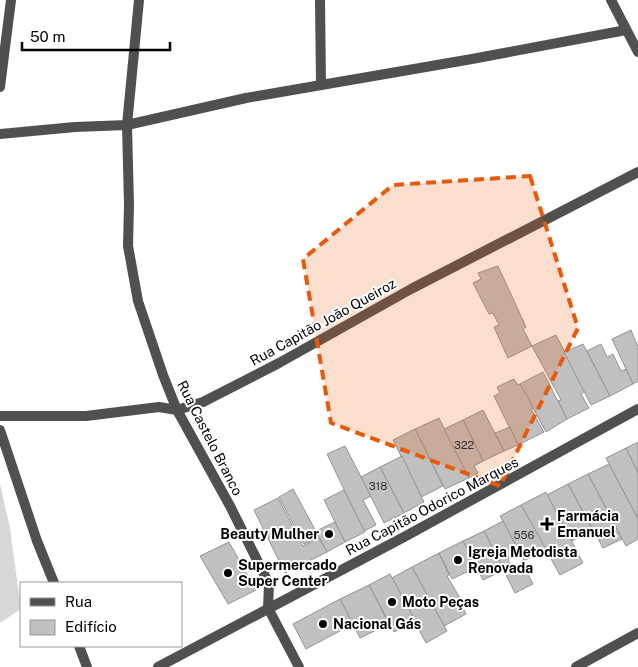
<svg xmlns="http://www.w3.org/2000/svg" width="638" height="667" font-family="'Public Sans',sans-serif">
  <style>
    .green { fill: #d7d7d7 }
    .building { fill: #c0c0c0; stroke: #949494 }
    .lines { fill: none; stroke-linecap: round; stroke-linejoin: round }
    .minor { stroke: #505050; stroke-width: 10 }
    .marked { fill: #e8590c; fill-opacity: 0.2; stroke: #e8590c; stroke-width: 4; stroke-dasharray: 10 6; stroke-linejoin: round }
    .poi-dot { fill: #000; stroke: #fff; stroke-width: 2 }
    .labels { text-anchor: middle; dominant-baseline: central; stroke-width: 4; stroke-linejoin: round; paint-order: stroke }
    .number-label { font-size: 11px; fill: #303030 }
    .street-label { font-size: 14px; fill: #000; stroke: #fff }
    .poi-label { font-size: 14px; font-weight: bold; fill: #000; stroke: #fff; text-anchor: start }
  </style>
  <rect width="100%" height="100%" fill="#fff"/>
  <path class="green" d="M0 484 10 528 21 609 0 623Z"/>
  <g class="building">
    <path d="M498 266 526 327 523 329 532 346 508 358 494 327 499 325 493 313 489 314 473 283 481 279 478 273Z"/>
    <path d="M631 330 638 347V381L633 384 612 339Z"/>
    <path d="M556 335 585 391 581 394 589 408 567 419 558 401 561 400 532 346Z"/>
    <path d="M583 344 610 396 591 405 564 352Z"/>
    <path d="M601 344 607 357 613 354 621 371 626 369 633 384 610 396 587 351Z"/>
    <path d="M543 372 567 419 546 432 520 384Z"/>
    <path d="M514 379 518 385 520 384 530 401 533 408 531 409 544 432 518 445 494 396 500 393 497 387Z"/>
    <path d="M483 410 504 451 483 461 463 420Z"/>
    <path d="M439 418 469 478 445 489 415 429Z"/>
    <path d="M463 420 483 461 474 466 478 473 469 478 444 429Z"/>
    <path d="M510 427 518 445 504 451 495 433Z"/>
    <path d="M415 429 443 486 421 497 393 440Z"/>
    <path d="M638 442V473L626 448Z"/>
    <path d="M345 446 371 496 363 500 376 525 364 531 327 454Z"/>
    <path d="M626 448 638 473V519L606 458Z"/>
    <path d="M402 456 424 502 404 513 380 467Z"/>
    <path d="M609 464 638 519V539L626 546 588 474Z"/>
    <path d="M380 467 404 513 384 523 361 477Z"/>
    <path d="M588 474 622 539 603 548 568 484Z"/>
    <path d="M568 484 592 529 572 541 547 495Z"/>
    <path d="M293 489 319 537 304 544 279 497Z"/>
    <path d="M344 490 365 532 345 542 324 500Z"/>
    <path d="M546 492 583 563 560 575 521 505Z"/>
    <path d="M278 498 303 546 319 538 327 552 285 573 254 510Z"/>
    <path d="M521 505 546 549 524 561 500 516Z"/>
    <path d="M503 521 520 553 508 559 516 575 526 570 533 584 515 593 484 531Z"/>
    <path d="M335 522 345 542 327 552 316 531Z"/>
    <path d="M484 531 504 570 483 580 463 541Z"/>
    <path d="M463 541 477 567 452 579 439 553Z"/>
    <path d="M229 542 256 590 228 604 200 556Z"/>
    <path d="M439 553 449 575 447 576 460 598 458 599 466 614 444 626 412 567Z"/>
    <path d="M412 567 447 631 426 643 392 578Z"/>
    <path d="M390 574 415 620 394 632 369 585Z"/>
    <path d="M369 585 389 624 360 638 340 599Z"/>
    <path d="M340 599 353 624 306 649 293 624Z"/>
  </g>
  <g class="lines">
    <g class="minor">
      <path d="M139 0 127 125 129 205 128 246 138 301 163 375 177 410 230 506 269 584 268 608 299 667"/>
      <path d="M320 0 321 85"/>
      <path d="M611 0 638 52"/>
      <path d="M0 87 11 0"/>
      <path d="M0 134 75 127 127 125 246 98 472 59 626 30"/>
      <path d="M0 416H86L159 407 177 410 203 402 279 363 411 289 638 172"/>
      <path d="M0 430 37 541 54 583"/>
      <path d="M79 646 87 667"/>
      <path d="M158 667 404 537 638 409"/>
      <path d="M576 667 638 633"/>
    </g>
  </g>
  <path class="marked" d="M530 176 578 328 500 486 331 423 303 259 393 185Z"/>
  <g class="poi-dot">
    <path d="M544.5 516.5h5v5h5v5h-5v5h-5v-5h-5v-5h5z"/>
    <circle cx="329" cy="534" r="5"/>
    <circle cx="458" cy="560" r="5"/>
    <circle cx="228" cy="573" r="5"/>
    <circle cx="392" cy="602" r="5"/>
    <circle cx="323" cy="624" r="5"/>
  </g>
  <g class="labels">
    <g class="number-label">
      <text x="464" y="445">322</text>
      <text x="378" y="486">318</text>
      <text x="524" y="535">556</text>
    </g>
    <g class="street-label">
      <text transform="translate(323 322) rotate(-29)">Rua Capitão João Queiroz</text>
      <text transform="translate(210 438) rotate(63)">Rua Castelo Branco</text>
      <text transform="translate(432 506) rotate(-28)">Rua Capitão Odorico Marques</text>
    </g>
    <g class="poi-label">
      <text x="557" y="516">Farmácia<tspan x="557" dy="16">Emanuel</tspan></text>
      <text x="319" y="534" text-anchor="end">Beauty Mulher</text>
      <text x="468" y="552">Igreja Metodista<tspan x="468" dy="16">Renovada</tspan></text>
      <text x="238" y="565">Supermercado<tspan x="238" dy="16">Super Center</tspan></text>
      <text x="402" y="602">Moto Peças</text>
      <text x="333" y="624">Nacional Gás</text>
    </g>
  </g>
  <rect x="20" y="582" width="162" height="65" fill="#ffffff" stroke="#999999"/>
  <rect x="30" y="598" width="25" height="8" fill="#505050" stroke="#999999"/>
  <text x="65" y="607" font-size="15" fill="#000000">Rua</text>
  <rect x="30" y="620" width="25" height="15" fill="#c0c0c0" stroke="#999999"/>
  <text x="65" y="632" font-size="15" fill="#000000">Edifício</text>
  <path d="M22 42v8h148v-8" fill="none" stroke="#000000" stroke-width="2.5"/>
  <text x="30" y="42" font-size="15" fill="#000000" stroke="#ffffff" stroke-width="4" paint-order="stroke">50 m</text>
</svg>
